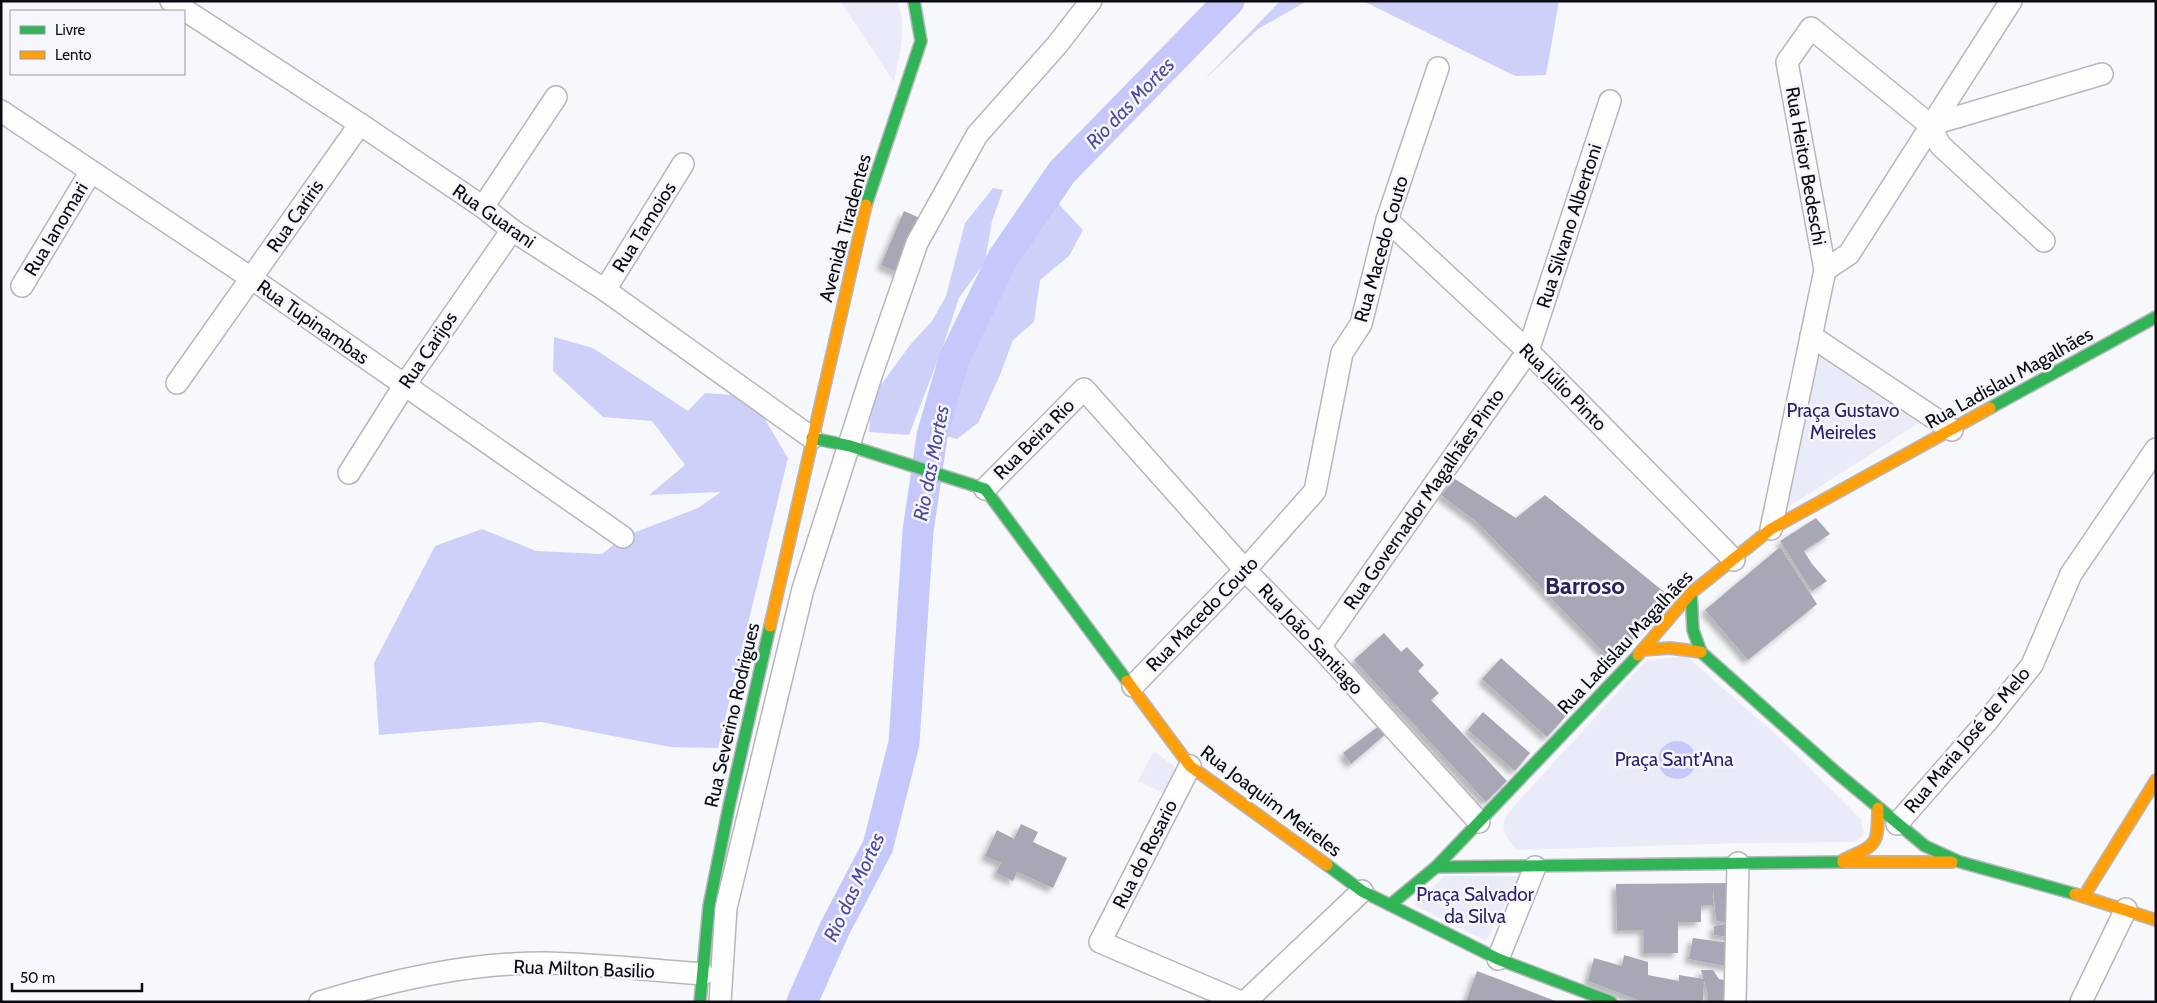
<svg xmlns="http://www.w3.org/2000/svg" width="2157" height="1003" font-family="Cabin,sans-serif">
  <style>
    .green { fill: #eaebf8 }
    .forest { fill: #cfd0fa }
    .water { fill: #c6c8fc }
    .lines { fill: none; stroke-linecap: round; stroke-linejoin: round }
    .river { stroke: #c6c8fc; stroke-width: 31 }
    .building { fill: #a7a7b5; filter: url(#shadow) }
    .street-casing { stroke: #b6b6bc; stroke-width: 24 }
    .fast-casing { stroke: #b6b6bc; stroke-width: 14 }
    .slow-casing { stroke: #b6b6bc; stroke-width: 14 }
    .street { stroke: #fefefe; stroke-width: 21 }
    .fast { stroke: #30b455; stroke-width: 11 }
    .slow { stroke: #ff9f0a; stroke-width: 11 }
    .labels { text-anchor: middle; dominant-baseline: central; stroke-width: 5; stroke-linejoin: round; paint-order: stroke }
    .street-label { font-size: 19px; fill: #0a0b13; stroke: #f6f7fc }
    .park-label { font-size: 19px; fill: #2d2174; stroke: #f6f7fc }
    .water-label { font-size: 20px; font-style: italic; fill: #4e499e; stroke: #f6f7fc }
    .district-label { font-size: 24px; font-weight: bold; fill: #27225c; stroke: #f6f7fc }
  </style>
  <defs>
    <filter id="shadow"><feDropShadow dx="-4.5" dy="4.5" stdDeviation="2.5" flood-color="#0004"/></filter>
  </defs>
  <rect width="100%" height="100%" fill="#f7f8fb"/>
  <g class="green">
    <path d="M840 1H897C908 27 899 55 894 82Z"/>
    <path d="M1813 349 1919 423 1782 511Z"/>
    <path d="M1686 656 1780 738 1855 813 1861 820 1864 834 1856 842 1744 843 1517 850C1506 838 1499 830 1507 814L1647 660Z"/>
    <path d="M1154 751 1180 771 1163 793 1138 781Z"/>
    <path d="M1445 876H1521L1486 941 1414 905Z"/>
  </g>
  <g class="forest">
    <path d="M1280 1H1307L1258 29 1204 80Z"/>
    <path d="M1363 1H1559L1546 75 1515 76Z"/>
    <path d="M993 188 1003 190 992 221 985 262 959 298 942 349 909 435 869 432 871 410 881 385 910 345 932 321 946 296 965 223Z"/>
    <path d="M1055 200 1083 230 1069 256 1040 280 1034 322 1013 340 1000 375 978 423 957 439 942 435 965 360 1027 238Z"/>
    <path d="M554 337 593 348 688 411 705 393 745 396 763 416 788 458 718 748 670 747 541 722 379 735 374 663 435 546 482 529 536 551 602 554 623 537 698 508 721 492 649 495 685 465 652 421 603 417 553 371Z"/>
  </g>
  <circle class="water" cx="1677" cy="760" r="19"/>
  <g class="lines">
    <path class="river" d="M802 1002 835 928 878 846 904 743 918 531 932 436 954 359 1003 258 1062 172 1229 1"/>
  </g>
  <g class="building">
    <path d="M904 211 922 219 899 273 881 265Z"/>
    <path d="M1455 479 1516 518 1545 495 1674 600 1611 660 1478 523 1441 495Z"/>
    <path d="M1816 518 1830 534 1804 551 1812 564 1827 581 1812 591 1780 541Z"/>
    <path d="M1780 547 1817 604 1748 660 1705 610Z"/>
    <path d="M1384 633 1401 652 1407 647 1424 665 1418 671 1439 693 1431 700 1507 781 1486 802 1354 660Z"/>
    <path d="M1501 658 1566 716 1547 737 1482 679Z"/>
    <path d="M1483 712 1530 753 1515 771 1468 730Z"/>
    <path d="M1383 723 1388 732 1351 764 1343 753Z"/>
    <path d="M1021 824 1038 832 1033 842 1067 858 1053 888 1017 872 1013 881 996 873 1001 863 985 856 997 830 1014 839Z"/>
    <path d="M1733 883 1732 923 1716 921 1713 888V905H1701V922H1678V953H1644V930H1617L1616 884Z"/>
    <path d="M1732 923 1737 938 1714 935V926Z"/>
    <path d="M1693 938 1730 943V967L1689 959Z"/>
    <path d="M1624 955 1648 962V975L1679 981V975L1704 979 1703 1002H1643L1588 981 1594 958 1622 966Z"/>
    <path d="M1701 970H1713L1719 979 1728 981 1735 1002H1708V995Z"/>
    <path d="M1477 971 1558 1002H1466Z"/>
  </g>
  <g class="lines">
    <g class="street-casing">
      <g id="street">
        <path d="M171 1 360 124 483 207 512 230 605 290 812 438"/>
        <path d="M1 111 251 278 623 537"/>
        <path d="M1930 125 2102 74"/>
        <path d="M483 207 556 97"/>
        <path d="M1387 220 1528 351 1734 560"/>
        <path d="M1825 270 1849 254 2011 1"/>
        <path d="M22 286 90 173"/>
        <path d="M605 290 683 164"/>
        <path d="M1811 336 1952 430"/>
        <path d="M177 383 360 124"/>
        <path d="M349 473 404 386 512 230"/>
        <path d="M985 489 1084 389 1245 570 1320 647 1479 822"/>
        <path d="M1771 529 1825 270 1787 62 1811 28 1930 125 1940 145 2044 241"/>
        <path d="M1320 647 1528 351 1610 101"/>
        <path d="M1133 686 1245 570 1315 491 1342 353 1361 324 1387 220 1438 68"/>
        <path d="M1190 766 1100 942 1241 1002"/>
        <path d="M1897 824 1988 720 2032 665 2071 574 2156 449"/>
        <path d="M1498 959 1535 867"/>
        <path d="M320 1002C393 980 467 963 544 963 597 964 650 970 703 974"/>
        <path d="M720 1002 726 908 803 589 872 373 917 243 977 135 1057 45 1091 1"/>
        <path d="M1245 1002 1362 891"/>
        <path d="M1735 1002 1738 863"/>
        <path d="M2081 1002 2126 909"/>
      </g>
    </g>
    <g class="fast-casing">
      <g id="fast">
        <path d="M866 205 921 41 914 1"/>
        <path d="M1990 408 2156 317"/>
        <path d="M812 438 850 446 985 489 1127 681"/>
        <path d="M1691 593 1693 630 1701 652 1837 773 1925 846 1960 862 2075 894"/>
        <path d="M1327 865 1362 891 1498 959 1611 1002"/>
        <path d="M1436 867 1843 862"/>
        <path d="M1390 905 1436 867 1638 655"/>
        <path d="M700 1002 709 906 729 806 770 626"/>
      </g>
    </g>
    <g class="slow-casing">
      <g id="slow">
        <path d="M770 626 866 205"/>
        <path d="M1642 650 1670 648 1701 652"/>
        <path d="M1638 655 1691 593 1771 529 1990 408"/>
        <path d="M1127 681 1190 766 1327 865"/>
        <path d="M1843 860C1877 844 1878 847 1878 808"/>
        <path d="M1843 862H1952"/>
        <path d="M2075 894 2156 920"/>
        <path d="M2084 896 2156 780"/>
      </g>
    </g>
    <use href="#street" class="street"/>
    <use href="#fast" class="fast"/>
    <use href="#slow" class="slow"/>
  </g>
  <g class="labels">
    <g class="street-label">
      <text transform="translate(1806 166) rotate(80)">Rua Heitor Bedeschi</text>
      <text transform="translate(295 216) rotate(-55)">Rua Cariris</text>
      <text transform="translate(494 216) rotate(35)">Rua Guarani</text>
      <text transform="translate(1569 226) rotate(-72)">Rua Silvano Albertoni</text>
      <text transform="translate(644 227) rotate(-58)">Rua Tamoios</text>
      <text transform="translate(845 228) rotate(-75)">Avenida Tiradentes</text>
      <text transform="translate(56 229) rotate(-59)">Rua Ianomari</text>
      <text transform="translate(1381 249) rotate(-74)">Rua Macedo Couto</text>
      <text transform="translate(313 322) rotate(35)">Rua Tupinambas</text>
      <text transform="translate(428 350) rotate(-56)">Rua Carijos</text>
      <text transform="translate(2009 378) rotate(-29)">Rua Ladislau Magalhães</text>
      <text transform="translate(1563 387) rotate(45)">Rua Júlio Pinto</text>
      <text transform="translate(1034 439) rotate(-45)">Rua Beira Rio</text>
      <text transform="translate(1424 499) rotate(-55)">Rua Governador Magalhães Pinto</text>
      <text transform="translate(1202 614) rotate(-46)">Rua Macedo Couto</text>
      <text transform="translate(1311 639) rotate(47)">Rua João Santiago</text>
      <text transform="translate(1625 642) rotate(-47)">Rua Ladislau Magalhães</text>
      <text transform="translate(732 715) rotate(-77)">Rua Severino Rodrigues</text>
      <text transform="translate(1967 740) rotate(-50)">Rua Maria José de Melo</text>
      <text transform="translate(1271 801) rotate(37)">Rua Joaquim Meireles</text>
      <text transform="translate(1145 854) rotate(-63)">Rua do Rosario</text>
      <text transform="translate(584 969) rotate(2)">Rua Milton Basilio</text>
    </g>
    <g class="park-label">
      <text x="1843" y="410">Praça Gustavo<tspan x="1843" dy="22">Meireles</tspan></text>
      <text x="1674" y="759">Praça Sant'Ana</text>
      <text x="1475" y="894">Praça Salvador<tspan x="1475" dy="22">da Silva</tspan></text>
    </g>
    <g class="water-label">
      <text transform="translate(1130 103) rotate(-46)">Rio das Mortes</text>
      <text transform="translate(931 463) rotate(-79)">Rio das Mortes</text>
      <text transform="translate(854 887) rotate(-65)">Rio das Mortes</text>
    </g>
    <g class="district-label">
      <text x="1585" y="585">Barroso</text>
    </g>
  </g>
  <rect width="2157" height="1003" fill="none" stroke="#0a0b13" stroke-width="5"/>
  <rect x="10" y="10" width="175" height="65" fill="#f6f7fc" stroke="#98999f"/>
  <rect x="20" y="26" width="25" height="8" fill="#30b455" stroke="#98999f"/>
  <text x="55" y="35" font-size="15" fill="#0a0b13">Livre</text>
  <rect x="20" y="51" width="25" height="8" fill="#ff9f0a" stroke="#98999f"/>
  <text x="55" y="60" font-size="15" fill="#0a0b13">Lento</text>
  <path d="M12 983v8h130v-8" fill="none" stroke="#0a0b13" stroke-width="2.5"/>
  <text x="20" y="983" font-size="15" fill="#0a0b13" stroke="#f6f7fc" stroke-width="4" paint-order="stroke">50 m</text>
</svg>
